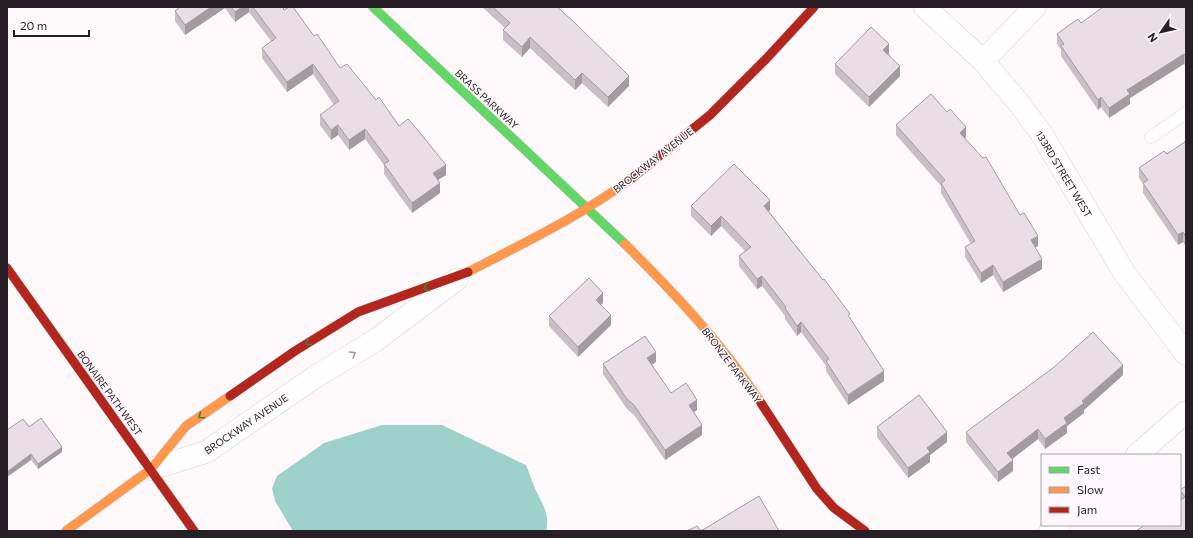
<svg xmlns="http://www.w3.org/2000/svg" width="1193" height="538" font-family="Commissioner,sans-serif">
  <style>
    .water { fill: #9ed1ca }
    .lines { fill: none; stroke-linecap: round; stroke-linejoin: round }
    .lane-casing { stroke: #d9d2d7; stroke-width: 13 }
    .street-casing { stroke: #d9d2d7; stroke-width: 23 }
    .fast-casing { stroke: #d9d2d7; stroke-width: 10 }
    .slow-casing { stroke: #d9d2d7; stroke-width: 10 }
    .jam-casing { stroke: #d9d2d7; stroke-width: 10 }
    .lane { stroke: #fffefe; stroke-width: 12 }
    .street { stroke: #fffefe; stroke-width: 22 }
    .fast { stroke: #63d668; stroke-width: 9 }
    .slow { stroke: #ff974d; stroke-width: 9 }
    .jam { stroke: #b3261e; stroke-width: 9 }
    .wall { fill: #c9bfc6 }
    .shaded-wall { fill: #a49ba1 }
    .building { fill: #eadee6; stroke: #a49ba1 }
    .oneway { stroke: #467a46 }
    .oneway2 { stroke: #9e999c }
    .labels { text-anchor: middle; dominant-baseline: central; stroke-width: 3; stroke-linejoin: round; paint-order: stroke }
    .street-label { font-size: 10px; fill: #281e25; stroke: #fef8fc }
  </style>
  <rect width="100%" height="100%" fill="#fdf9fb"/>
  <path class="water" d="M382 425H442L526 465C529 472 531 479 534 486 540 501 551 513 546 531H293L275 501 272 488 277 476 324 443Z"/>
  <g class="lines">
    <g class="lane-casing">
      <path id="lane" d="M1151 137 1186 113"/>
    </g>
    <g class="street-casing">
      <g id="street">
        <path d="M925 7 983 61 1018 102 1041 133 1125 274 1186 354"/>
        <path d="M983 61 1035 7"/>
        <path d="M1137 455 1186 412"/>
        <path d="M151 469 206 452 315 377 376 340 457 279"/>
        <path d="M1050 531 1059 525"/>
      </g>
    </g>
    <g class="fast-casing">
      <path id="fast" d="M373 7 625 244"/>
    </g>
    <g class="slow-casing">
      <g id="slow">
        <path d="M625 244C674 293 723 344 761 403"/>
        <path d="M468 272C524 243 581 216 632 178"/>
        <path d="M66 531 151 469 186 426 230 396"/>
      </g>
    </g>
    <g class="jam-casing">
      <g id="jam">
        <path d="M632 178 710 115 766 59 814 7"/>
        <path d="M7 268 194 531"/>
        <path d="M230 396 295 351 358 312 468 272"/>
        <path d="M761 403 817 489 834 508 865 531"/>
      </g>
    </g>
    <use href="#lane" class="lane"/>
    <use href="#street" class="street"/>
    <use href="#fast" class="fast"/>
    <use href="#slow" class="slow"/>
    <use href="#jam" class="jam"/>
  </g>
  <g class="wall">
    <path d="M180 7H283L284 10 314 36 340 68 376 100 446 175 438 180 440 193 412 213 384 174V165L365 139 349 150 338 135 331 140 320 125V115L334 105 313 74 287 92 262 58V48L271 41 249 12 235 22 225 8 185 35 175 21V11Z"/>
    <path d="M482 7H557L629 86 608 107 582 83 575 90 530 48 522 57 503 40V30L505 28Z"/>
    <path d="M1186 7V66L1184 64 1130 98V104L1109 118 1101 107 1098 110 1061 56V49L1057 44V34L1081 23Z"/>
    <path d="M889 54 900 76 869 107 835 74V64Z"/>
    <path d="M896 125 966 137 965 138 1038 246 1035 248 1042 269 1003 292 993 275 981 283 965 257V247L971 244 941 193V186L896 135Z"/>
    <path d="M1186 141V247L1183 242 1178 245 1143 193V184L1139 178V168L1167 154Z"/>
    <path d="M691 206 770 210 769 211 850 318 884 381 848 405 826 371V366L801 332 797 336 785 319V316L762 286 757 289 739 266V256L745 251 721 226 711 236 691 216Z"/>
    <path d="M603 303 601 305 611 325 578 357 549 326V316Z"/>
    <path d="M656 362 652 365 671 393 697 410 694 412 702 435 665 460 634 415 627 409 603 374V364Z"/>
    <path d="M1123 375 1084 410V413L1067 426V433L1045 449 1038 439 1012 459 1013 471 998 482 966 442V432Z"/>
    <path d="M29 427 62 452 38 469 31 460 7 477V430Z"/>
    <path d="M877 427 947 442 930 455V462L908 478 877 437Z"/>
    <path d="M1186 486V531L1180 500V490Z"/>
  </g>
  <g class="shaded-wall">
    <path d="M211 7H225V8L185 35V25Z"/>
    <path d="M242 7H249V12L235 22V12Z"/>
    <path d="M530 37V48L522 57V47Z"/>
    <path d="M889 44V54L883 60V50Z"/>
    <path d="M1184 54V64L1130 98V104L1109 118V108L1127 90Z"/>
    <path d="M313 64V74L287 92V82Z"/>
    <path d="M900 66V76L869 107V97Z"/>
    <path d="M582 73V83L575 90V80Z"/>
    <path d="M629 76V86L608 107V97Z"/>
    <path d="M1101 97V107L1098 110V100Z"/>
    <path d="M338 125V135L331 140V130Z"/>
    <path d="M966 127V137L960 143V133Z"/>
    <path d="M365 129V139L349 150V140Z"/>
    <path d="M446 165V175L433 183V173Z"/>
    <path d="M440 183V193L412 213V203Z"/>
    <path d="M770 200V210L764 216V206Z"/>
    <path d="M721 216V226L711 236V226Z"/>
    <path d="M1183 232V242L1178 245V235Z"/>
    <path d="M1038 236V246L1031 250V240Z"/>
    <path d="M1042 259V269L1003 292V282Z"/>
    <path d="M993 265V275L981 283V273Z"/>
    <path d="M762 276V286L757 289V279Z"/>
    <path d="M603 293V303L596 310V300Z"/>
    <path d="M611 315V325L578 357V347Z"/>
    <path d="M801 322V332L797 336V326Z"/>
    <path d="M656 352V362L647 368V358Z"/>
    <path d="M1123 365V375L1084 410V413L1067 426V433L1045 449V439L1064 418Z"/>
    <path d="M884 371V381L848 405V395Z"/>
    <path d="M697 400V410L689 415V405Z"/>
    <path d="M702 425V435L665 460V450Z"/>
    <path d="M1038 429V439L1007 463V453Z"/>
    <path d="M947 432V442L930 455V462L908 478V468L927 448Z"/>
    <path d="M62 447V452L38 469V464Z"/>
    <path d="M31 454V460L7 477V472Z"/>
    <path d="M1013 460V471L998 482V472Z"/>
  </g>
  <g class="building">
    <path d="M180 7H211L185 25 175 11Z"/>
    <path d="M231 7H242L235 12Z"/>
    <path d="M253 7H283L284 10 289 7H293L314 36 317 34 340 68 347 64 376 100 379 97 399 126 408 119 416 128 446 165 433 173 440 183 412 203 384 164 389 161 365 129 349 140 338 125 331 130 320 115 339 101 313 64 287 82 262 48 276 38Z"/>
    <path d="M493 7H557L574 22 629 76 608 97 582 73 575 80 530 37 522 47 503 30 510 23Z"/>
    <path d="M1103 7H1186V56L1184 54 1127 90 1130 94 1109 108 1101 97 1098 100 1061 46 1064 44 1057 34 1078 19 1081 23Z"/>
    <path d="M871 27 889 44 883 50 900 66 869 97 835 64Z"/>
    <path d="M931 94 947 112 950 109 966 127 960 133 983 158 986 157 1020 215 1024 213 1038 236 1031 240 1042 259 1003 282 993 265 981 273 965 247 975 241 941 183 945 180 896 125Z"/>
    <path d="M1186 141V237L1183 232 1178 235 1143 183 1148 180 1139 168 1164 151 1167 154Z"/>
    <path d="M734 164 770 200 764 206 823 280 824 279 850 314 848 315 884 371 848 395 826 361 829 359 801 322 797 326 785 308 786 307 762 276 757 279 739 256 751 247 721 216 711 226 691 206Z"/>
    <path d="M589 278 603 293 596 300 611 315 578 347 549 316Z"/>
    <path d="M1093 332 1123 365 1082 401 1084 403 1064 418 1067 423 1045 439 1038 429 1007 453 1013 460 998 472 966 432 1053 368Z"/>
    <path d="M645 336 656 352 647 358 671 393 686 383 697 400 689 405 702 425 665 450 634 405 627 399 603 364Z"/>
    <path d="M919 395 947 432 927 448 930 452 908 468 877 427Z"/>
    <path d="M41 418 62 447 38 464 31 454 7 472V430L23 419 29 427Z"/>
    <path d="M1186 486V531H1136L1145 525H1180V501L1185 497 1180 490Z"/>
    <path d="M759 496 779 531H687L697 526 701 531Z"/>
  </g>
  <defs><path id="oneway-chevron" d="M-2-3.5L2.5 0L-2 3.5" fill="none" stroke-width="1.6" stroke-linecap="round" stroke-linejoin="round"/></defs>
  <g class="oneway">
    <use href="#oneway-chevron" transform="translate(426 288) rotate(161)"/>
    <use href="#oneway-chevron" transform="translate(308 343) rotate(148)"/>
    <use href="#oneway-chevron" transform="translate(201 416) rotate(145)"/>
  </g>
  <use class="oneway2" href="#oneway-chevron" transform="translate(353 354) rotate(-31)"/>
  <g class="labels">
    <g class="street-label">
      <text transform="translate(487 99) rotate(43)">BRASS PARKWAY</text>
      <text transform="translate(653 160) rotate(-38)">BROCKWAY AVENUE</text>
      <text transform="translate(1064 174) rotate(59)">133RD STREET WEST</text>
      <text transform="translate(732 365) rotate(53)">BRONZE PARKWAY</text>
      <text transform="translate(110 393) rotate(54)">BONAIRE PATH WEST</text>
      <text transform="translate(246 424) rotate(-34)">BROCKWAY AVENUE</text>
    </g>
  </g>
  <rect width="1193" height="538" fill="none" stroke="#281e25" stroke-width="16"/>
  <rect x="1041" y="454" width="140" height="72" fill="#fef8fc" stroke="#a8a1a6"/>
  <rect x="1049" y="467" width="20" height="6" fill="#63d668" stroke="#a8a1a6"/>
  <text x="1077" y="474" font-size="12" fill="#281e25">Fast</text>
  <rect x="1049" y="487" width="20" height="6" fill="#ff974d" stroke="#a8a1a6"/>
  <text x="1077" y="494" font-size="12" fill="#281e25">Slow</text>
  <rect x="1049" y="507" width="20" height="6" fill="#b3261e" stroke="#a8a1a6"/>
  <text x="1077" y="514" font-size="12" fill="#281e25">Jam</text>
  <g transform="translate(1161 32) rotate(236)" stroke="#fef8fc" stroke-width="3" paint-order="stroke">
  <path d="M0-3L7 15L0 10L-7 15Z" fill="#281e25"/>
  <text y="-6" font-size="11" font-weight="bold" text-anchor="middle" fill="#281e25">N</text>
  </g>
  <path d="M14 30v6h75v-6" fill="none" stroke="#281e25" stroke-width="2"/>
  <text x="20" y="30" font-size="12" fill="#281e25" stroke="#fef8fc" stroke-width="3" paint-order="stroke">20 m</text>
</svg>
